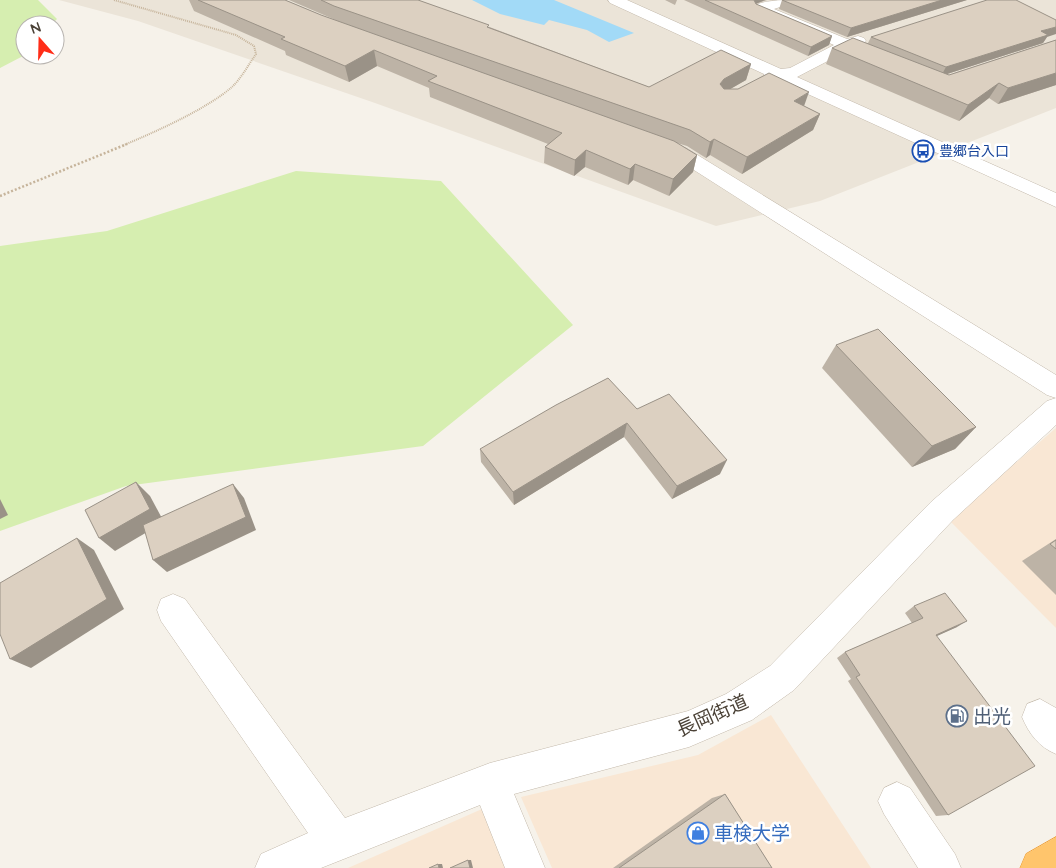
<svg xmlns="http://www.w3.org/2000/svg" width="1056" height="868" font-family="Quicksand,'Noto Sans JP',sans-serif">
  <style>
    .residential { fill: #ebe4d8 }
    .commercial { fill: #f9e7d4 }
    .green { fill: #d6eeb0 }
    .water { fill: #a2daf7 }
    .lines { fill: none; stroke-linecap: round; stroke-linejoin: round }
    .minor-casing { stroke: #c3b9ab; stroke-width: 1 }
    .highway-casing { stroke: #ec9a2f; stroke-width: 1 }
    .path-far1 { stroke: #c6b49b; stroke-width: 2; stroke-dasharray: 1 1; stroke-linecap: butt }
    .path { stroke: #c6b49b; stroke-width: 2.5; stroke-dasharray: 2 2; stroke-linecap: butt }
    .minor { fill: #fff; fill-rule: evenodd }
    .highway { fill: #ffc56c; fill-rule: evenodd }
    .wall { fill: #bdb3a6 }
    .shaded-wall { fill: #9a9287 }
    .building { fill: #dcd0c1; stroke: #9a9287 }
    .labels { text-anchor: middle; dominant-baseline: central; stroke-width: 5; stroke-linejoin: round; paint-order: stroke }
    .far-transit-label { font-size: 14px; fill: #164399; stroke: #fff; text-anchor: start }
    .near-street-label { font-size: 19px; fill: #4b4237; stroke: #fff }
    .near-service-label { font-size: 19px; fill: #4e5e75; stroke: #fff; text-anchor: start }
    .near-shop-label { font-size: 19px; fill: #366cbe; stroke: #fff; text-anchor: start }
  </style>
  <rect width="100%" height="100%" fill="#f6f2ea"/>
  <path class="residential" d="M59 0H1056V108L820 201 716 226 375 103 138 21Z"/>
  <g class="commercial">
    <path d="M1056 428V628L949 520Z"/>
    <path d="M771 715 871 868H552L521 797 698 755Z"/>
    <path d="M482 809 505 868H348Z"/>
  </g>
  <g class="green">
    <path d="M0 0H38L57 19 51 25H25V55L0 68Z"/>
    <path d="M296 171 441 181 573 325 423 446 126 486 0 531V246L107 231Z"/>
  </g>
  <path class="water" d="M472 0H554L634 33 609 42 587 30 549 20 544 25 500 14Z"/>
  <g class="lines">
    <g class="minor-casing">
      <g id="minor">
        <path d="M608 0H627L781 69 790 68 834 45 754 11 751 8C760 0 782 0 794 0L792 3 774 9 847 39 858 36 864 38 866 41 862 45 882 53 884 57 882 61H870L847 51 797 77 1056 193V207L777 80H765L764 74 610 3Z"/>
        <path d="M663 140 686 148 1056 375V425L953 520 794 690 752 720 689 747 514 794 545 868H505L480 805 321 868H255L261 854 308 833 161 621 157 610 161 599 173 594 185 599 345 818 490 763 688 711 726 694 770 666 931 502 1047 401 1056 398 1047 395 672 156 656 150 653 146 656 142Z"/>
        <path d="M1040 699 1056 708V754C1039 747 1029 734 1022 717L1027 704Z"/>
        <path d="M897 782 910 788 955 854 961 868H918L884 814 878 801 884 788Z"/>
      </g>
    </g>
    <g class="highway-casing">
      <path id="highway" d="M1056 837V868H1020L1026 854Z"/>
    </g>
    <path class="path-far1" d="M114 0 236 35 254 46 256 54C249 64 242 77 233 86 209 108 155 132 124 145"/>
    <path class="path" d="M0 196 127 144"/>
    <use href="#minor" class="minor"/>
    <use href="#highway" class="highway"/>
  </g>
  <g class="wall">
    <path d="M189 0H285L321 15 338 21 289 0H418L649 87 751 64 746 80 730 89 804 106 820 114 813 130 742 174 710 155 706 158 687 146 677 143 697 155 693 172 669 196 633 180 628 185 585 167 574 176 544 163 545 147 548 144 430 97 429 88 377 66 349 82 286 55 285 51 194 11Z"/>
    <path d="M665 0H677L675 5Z"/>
    <path d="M684 0H767L756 4 832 36 829 45 808 56Z"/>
    <path d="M782 0H967L847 37 779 9Z"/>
    <path d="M871 37H1047L1043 43 947 74 949 75 1056 40V85L998 104 989 98 959 121 826 64 832 48 868 43Z"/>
    <path d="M836 345 976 427 955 449 912 467 822 368Z"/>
    <path d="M637 409 720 474 672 499 624 437 514 505 481 462 480 449Z"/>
    <path d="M1056 539V595L1022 561Z"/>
    <path d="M914 606 957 627 936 636 948 815 936 816 848 681 851 679 837 658 845 652 912 623 905 613Z"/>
    <path d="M725 794 772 868H613L712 798Z"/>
  </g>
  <g class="shaded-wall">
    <path d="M752 0H765L750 6Z"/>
    <path d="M942 0H967L847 37 851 28Z"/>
    <path d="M1056 27V34L1047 37 1043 43 941 76 946 67 1041 31Z"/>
    <path d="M832 36 829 45 808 56 811 47Z"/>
    <path d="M374 50 377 66 349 82 345 66Z"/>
    <path d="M751 64 746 80 720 95V84L724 79Z"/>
    <path d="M1056 73V85L998 104 1008 88Z"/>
    <path d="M999 83 989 98 959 121 968 105Z"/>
    <path d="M809 92 803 109 794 101Z"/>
    <path d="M820 114 813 130 742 174 747 157Z"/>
    <path d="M714 139 710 155 706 158 710 142Z"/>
    <path d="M586 150 585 167 574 176 575 160Z"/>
    <path d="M697 155 693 172 669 196 673 179Z"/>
    <path d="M635 164 633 180 628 185 630 169Z"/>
    <path d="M627 423 624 437 514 505 513 492Z"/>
    <path d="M976 427 955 449 912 467 932 446Z"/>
    <path d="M727 460 720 474 672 499 677 486Z"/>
    <path d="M136 482 150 496 164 522 115 551 99 538Z"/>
    <path d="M233 484 244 498 256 530 167 572 153 560Z"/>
    <path d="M0 499 8 515 0 519Z"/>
    <path d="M77 538 94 550 124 609 31 668 10 659Z"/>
    <path d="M967 621 957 627 926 641 936 635Z"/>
    <path d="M468 860H471L473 868H470Z"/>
    <path d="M438 864H442L443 868H439Z"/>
  </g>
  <g class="building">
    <path d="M198 0H285L321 15 674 141 697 155 673 179 635 164 630 169 586 150 575 160 545 147 562 133 428 81 437 76 374 50 345 66 281 39 285 37Z"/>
    <path d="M321 0H418L489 25 487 27 649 87 721 50 751 64 724 79 720 84 724 89H738L769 73 809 92 794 101 820 114 747 157 714 139 710 142 690 130 334 6Z"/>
    <path d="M705 0H754L756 4 832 36 811 47Z"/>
    <path d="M782 0H942L851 28Z"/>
    <path d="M987 0H1016L1056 20V27L1041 31 1048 35 946 67 871 37Z"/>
    <path d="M853 38 949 75 1056 40V73L1008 88 999 83 968 105 832 48Z"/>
    <path d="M878 329 976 427 932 446 836 345Z"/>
    <path d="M608 378 637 409 669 394 727 460 677 486 627 423 513 492 480 449 556 405Z"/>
    <path d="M136 482 150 509 99 538 85 510Z"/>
    <path d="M233 484 246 517 153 560 143 525Z"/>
    <path d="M77 538 107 599 10 659 0 634V583Z"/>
    <path d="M1056 540V549L1050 544Z"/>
    <path d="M945 593 967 621 936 635 1035 766 948 815 856 677 860 675 845 652 923 618 914 606Z"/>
    <path d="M725 794 772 868H619Z"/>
    <path d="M468 860 470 868H450Z"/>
    <path d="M438 864 439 868H429Z"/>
  </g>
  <defs>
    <g id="bus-ring" transform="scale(1.125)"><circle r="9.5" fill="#fff" stroke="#1a4fb4" stroke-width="1.5"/><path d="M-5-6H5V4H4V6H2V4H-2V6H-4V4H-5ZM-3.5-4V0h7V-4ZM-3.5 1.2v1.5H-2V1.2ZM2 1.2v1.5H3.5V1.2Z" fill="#1a4fb4"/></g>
    <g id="fuel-ring" transform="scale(1.125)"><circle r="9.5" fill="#fff" stroke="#5c6f8a" stroke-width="1.5"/><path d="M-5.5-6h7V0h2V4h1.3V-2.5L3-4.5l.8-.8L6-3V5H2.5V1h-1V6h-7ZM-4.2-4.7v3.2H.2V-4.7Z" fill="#5c6f8a"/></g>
    <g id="shop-ring" transform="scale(1.125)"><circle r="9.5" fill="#fff" stroke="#3f7fe0" stroke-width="1.5"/><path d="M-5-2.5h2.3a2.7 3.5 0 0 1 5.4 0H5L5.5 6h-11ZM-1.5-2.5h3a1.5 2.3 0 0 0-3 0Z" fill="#3f7fe0"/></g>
  </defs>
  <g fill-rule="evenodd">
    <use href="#bus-ring" x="923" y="151"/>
    <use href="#fuel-ring" x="957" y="716"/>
    <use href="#shop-ring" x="698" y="833"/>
  </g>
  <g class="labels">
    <g class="far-transit-label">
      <text x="939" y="151">豊郷台入口</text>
    </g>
    <g class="near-street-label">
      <text transform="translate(712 715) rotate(-24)">長岡街道</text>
    </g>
    <g class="near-service-label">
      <text x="973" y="716">出光</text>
    </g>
    <g class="near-shop-label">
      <text x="714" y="833">車検大学</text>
    </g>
  </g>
  <g transform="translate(40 40) rotate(340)"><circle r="24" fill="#ffffff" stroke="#b7b3af"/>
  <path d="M0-4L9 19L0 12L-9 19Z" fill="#ff2d18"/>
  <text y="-8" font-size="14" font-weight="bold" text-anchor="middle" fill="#4b4237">N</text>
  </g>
</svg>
